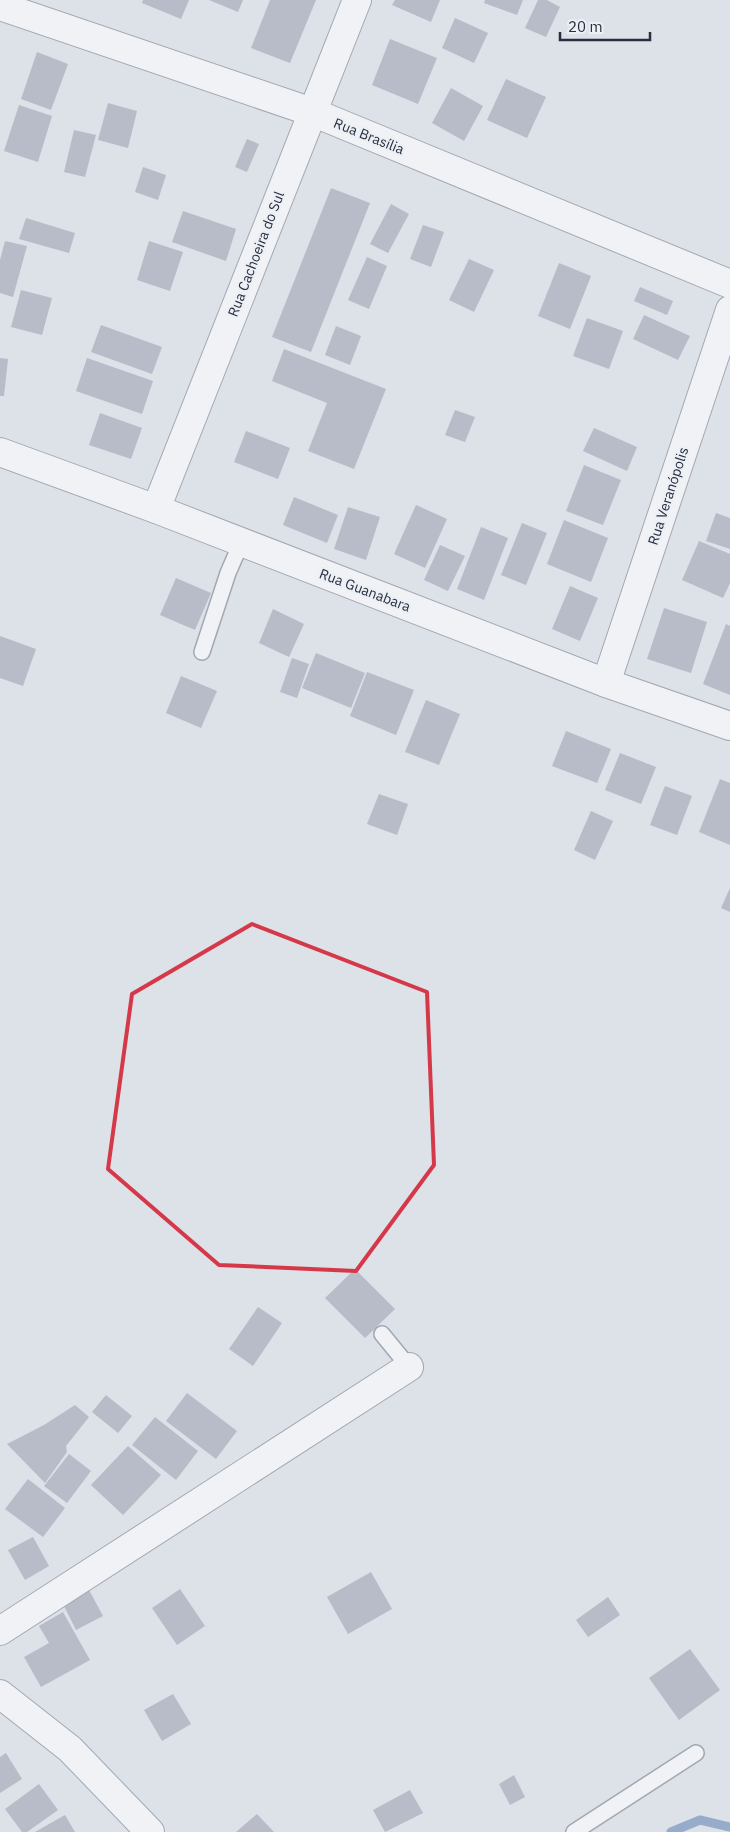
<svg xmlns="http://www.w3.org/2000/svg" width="730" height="1832" font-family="'IBM Plex Sans',sans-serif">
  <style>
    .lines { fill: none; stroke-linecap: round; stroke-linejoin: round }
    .stream { stroke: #96acca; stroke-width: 9 }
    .building { fill: #b7bcc8 }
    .service-casing { stroke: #a2a8b2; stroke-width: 18 }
    .minor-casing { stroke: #a2a8b2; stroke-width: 30 }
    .service { stroke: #f0f2f6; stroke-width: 15 }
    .minor { stroke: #f0f2f6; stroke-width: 28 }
    .marked { fill: none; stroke: #d53949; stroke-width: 4; stroke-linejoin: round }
    .labels { text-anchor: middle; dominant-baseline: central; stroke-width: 4.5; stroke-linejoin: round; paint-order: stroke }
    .street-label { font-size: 14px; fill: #262e3f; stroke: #ecf0f5 }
  </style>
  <rect width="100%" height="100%" fill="#dde1e8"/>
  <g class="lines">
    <path class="stream" d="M671 1832 700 1820 730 1827"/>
  </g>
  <g class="building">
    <path d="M143 0H189L181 19 142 3Z"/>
    <path d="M209 0H243L238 12Z"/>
    <path d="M270 0H316L290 63 251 48Z"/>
    <path d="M395 0H440L431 22 392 5Z"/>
    <path d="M485 0H523L517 15 484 3Z"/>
    <path d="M538 0H547L560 7 546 37 525 28Z"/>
    <path d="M455 18 488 33 474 63 442 48Z"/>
    <path d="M390 39 437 58 418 104 372 85Z"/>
    <path d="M37 52 68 64 51 110 21 99Z"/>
    <path d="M506 79 546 97 527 138 487 120Z"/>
    <path d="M451 88 483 106 464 141 432 123Z"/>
    <path d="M108 103 137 111 128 148 98 140Z"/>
    <path d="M19 105 52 116 38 162 4 151Z"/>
    <path d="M74 130 96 135 85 177 64 172Z"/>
    <path d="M247 139 259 144 247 172 235 167Z"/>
    <path d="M143 167 166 175 158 200 135 192Z"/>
    <path d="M331 188 370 203 311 352 272 337Z"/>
    <path d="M391 204 409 214 388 253 370 244Z"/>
    <path d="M183 211 236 229 226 261 172 242Z"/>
    <path d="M26 218 75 233 69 253 19 239Z"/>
    <path d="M423 225 444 232 431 267 410 259Z"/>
    <path d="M5 241 27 246 13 297 0 293V260Z"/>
    <path d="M149 241 183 252 170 291 137 280Z"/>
    <path d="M367 257 387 266 369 309 348 300Z"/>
    <path d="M469 259 494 270 474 312 449 300Z"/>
    <path d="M559 263 591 276 570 329 538 316Z"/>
    <path d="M640 287 673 301 667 315 634 301Z"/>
    <path d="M21 290 52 298 42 335 11 327Z"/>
    <path d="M644 315 690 336 678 360 633 339Z"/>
    <path d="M587 318 623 331 609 369 573 356Z"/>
    <path d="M101 325 162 347 152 374 91 352Z"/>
    <path d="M336 326 361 336 350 365 325 355Z"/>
    <path d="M284 349 386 389 354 469 308 451 327 403 272 381Z"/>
    <path d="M0 358 8 359 4 396H0Z"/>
    <path d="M87 358 153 381 142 414 76 391Z"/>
    <path d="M455 410 475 417 465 442 445 435Z"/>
    <path d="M100 413 142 428 131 459 89 445Z"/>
    <path d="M594 428 637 447 627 471 583 451Z"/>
    <path d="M246 431 290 448 278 479 234 462Z"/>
    <path d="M584 465 621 480 603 525 566 511Z"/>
    <path d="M294 497 338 515 327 543 283 525Z"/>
    <path d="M416 505 447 519 425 568 394 554Z"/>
    <path d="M348 507 380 517 366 560 334 549Z"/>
    <path d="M716 513 730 518V549L706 541Z"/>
    <path d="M564 520 608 538 591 582 547 564Z"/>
    <path d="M522 523 547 533 526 585 501 575Z"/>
    <path d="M481 527 508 538 484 600 457 589Z"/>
    <path d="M699 541 730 554V583L723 598 682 580Z"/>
    <path d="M440 545 465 556 448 591 424 580Z"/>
    <path d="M176 578 211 593 195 630 160 615Z"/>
    <path d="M570 586 598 598 580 641 552 629Z"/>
    <path d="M664 608 707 622 691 673 647 659Z"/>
    <path d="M273 609 304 624 289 657 259 643Z"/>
    <path d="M726 624 730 626V695L703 684Z"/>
    <path d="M0 636 36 649 23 686 0 678Z"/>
    <path d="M316 653 365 673 351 708 302 688Z"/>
    <path d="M292 658 309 664 297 698 280 692Z"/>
    <path d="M367 672 414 690 396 735 350 716Z"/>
    <path d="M181 676 217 691 201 728 166 713Z"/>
    <path d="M426 700 460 714 439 765 405 752Z"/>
    <path d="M566 731 611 749 597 783 552 766Z"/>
    <path d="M620 753 656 767 641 804 605 790Z"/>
    <path d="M720 779 730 783V845L699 832Z"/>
    <path d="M665 786 692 796 677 835 650 825Z"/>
    <path d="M379 794 408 804 397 835 367 824Z"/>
    <path d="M591 811 613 821 595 860 574 850Z"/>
    <path d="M730 888V912L721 908Z"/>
    <path d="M355 1269 395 1309 365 1338 325 1298Z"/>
    <path d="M258 1307 282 1323 253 1366 229 1349Z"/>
    <path d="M187 1393 237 1431 216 1459 166 1421Z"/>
    <path d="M106 1395 132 1416 118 1433 92 1412Z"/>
    <path d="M75 1405 89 1417 66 1446 67 1452 45 1483 7 1444 44 1425Z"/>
    <path d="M155 1417 198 1451 176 1480 132 1445Z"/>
    <path d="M128 1446 161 1475 123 1515 91 1485Z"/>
    <path d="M69 1454 91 1471 67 1503 44 1486Z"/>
    <path d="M28 1479 65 1508 43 1537 5 1509Z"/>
    <path d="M33 1537 49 1566 25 1580 8 1550Z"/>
    <path d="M371 1572 392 1609 348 1634 327 1597Z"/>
    <path d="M180 1589 205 1626 177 1645 152 1608Z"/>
    <path d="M89 1590 103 1616 76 1630 63 1604Z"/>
    <path d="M608 1597 620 1615 588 1637 576 1620Z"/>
    <path d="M63 1612 90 1660 41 1687 24 1657 49 1643 39 1626Z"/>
    <path d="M690 1649 720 1690 679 1720 649 1678Z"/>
    <path d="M173 1694 191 1724 162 1741 144 1710Z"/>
    <path d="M6 1753 22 1779 0 1793V1757Z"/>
    <path d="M514 1775 525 1797 510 1805 499 1784Z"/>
    <path d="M39 1784 58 1810 27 1832H22L5 1809Z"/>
    <path d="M410 1790 423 1813 385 1832 373 1810Z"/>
    <path d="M257 1814 274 1832H236Z"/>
    <path d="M65 1815 75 1832H35Z"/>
  </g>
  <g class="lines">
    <g class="service-casing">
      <g id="service">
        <path d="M202 652 228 573 241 543"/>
        <path d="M382 1334 409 1367"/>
        <path d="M574 1832 696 1753"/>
      </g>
    </g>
    <g class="minor-casing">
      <g id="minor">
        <path d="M0 6 312 112 730 284"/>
        <path d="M0 452 156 509 606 683 730 726"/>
        <path d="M156 509 357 0"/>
        <path d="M606 683 730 310"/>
        <path d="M0 1631 409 1367"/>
        <path d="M0 1694 70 1749 150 1832"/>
      </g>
    </g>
    <use href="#service" class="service"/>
    <use href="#minor" class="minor"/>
  </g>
  <path class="marked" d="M252 924 427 992 434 1165 356 1271 219 1265 108 1169 132 994Z"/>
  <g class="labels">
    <g class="street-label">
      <text transform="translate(369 136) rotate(22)">Rua Brasília</text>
      <text transform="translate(256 254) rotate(-69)">Rua Cachoeira do Sul</text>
      <text transform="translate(668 496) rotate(-72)">Rua Veranópolis</text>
      <text transform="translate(365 590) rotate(21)">Rua Guanabara</text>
    </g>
  </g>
  <path d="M560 32v8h90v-8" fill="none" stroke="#262e3f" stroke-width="2.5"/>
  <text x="568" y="32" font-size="15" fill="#262e3f" stroke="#ecf0f5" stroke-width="4" paint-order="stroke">20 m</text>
</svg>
